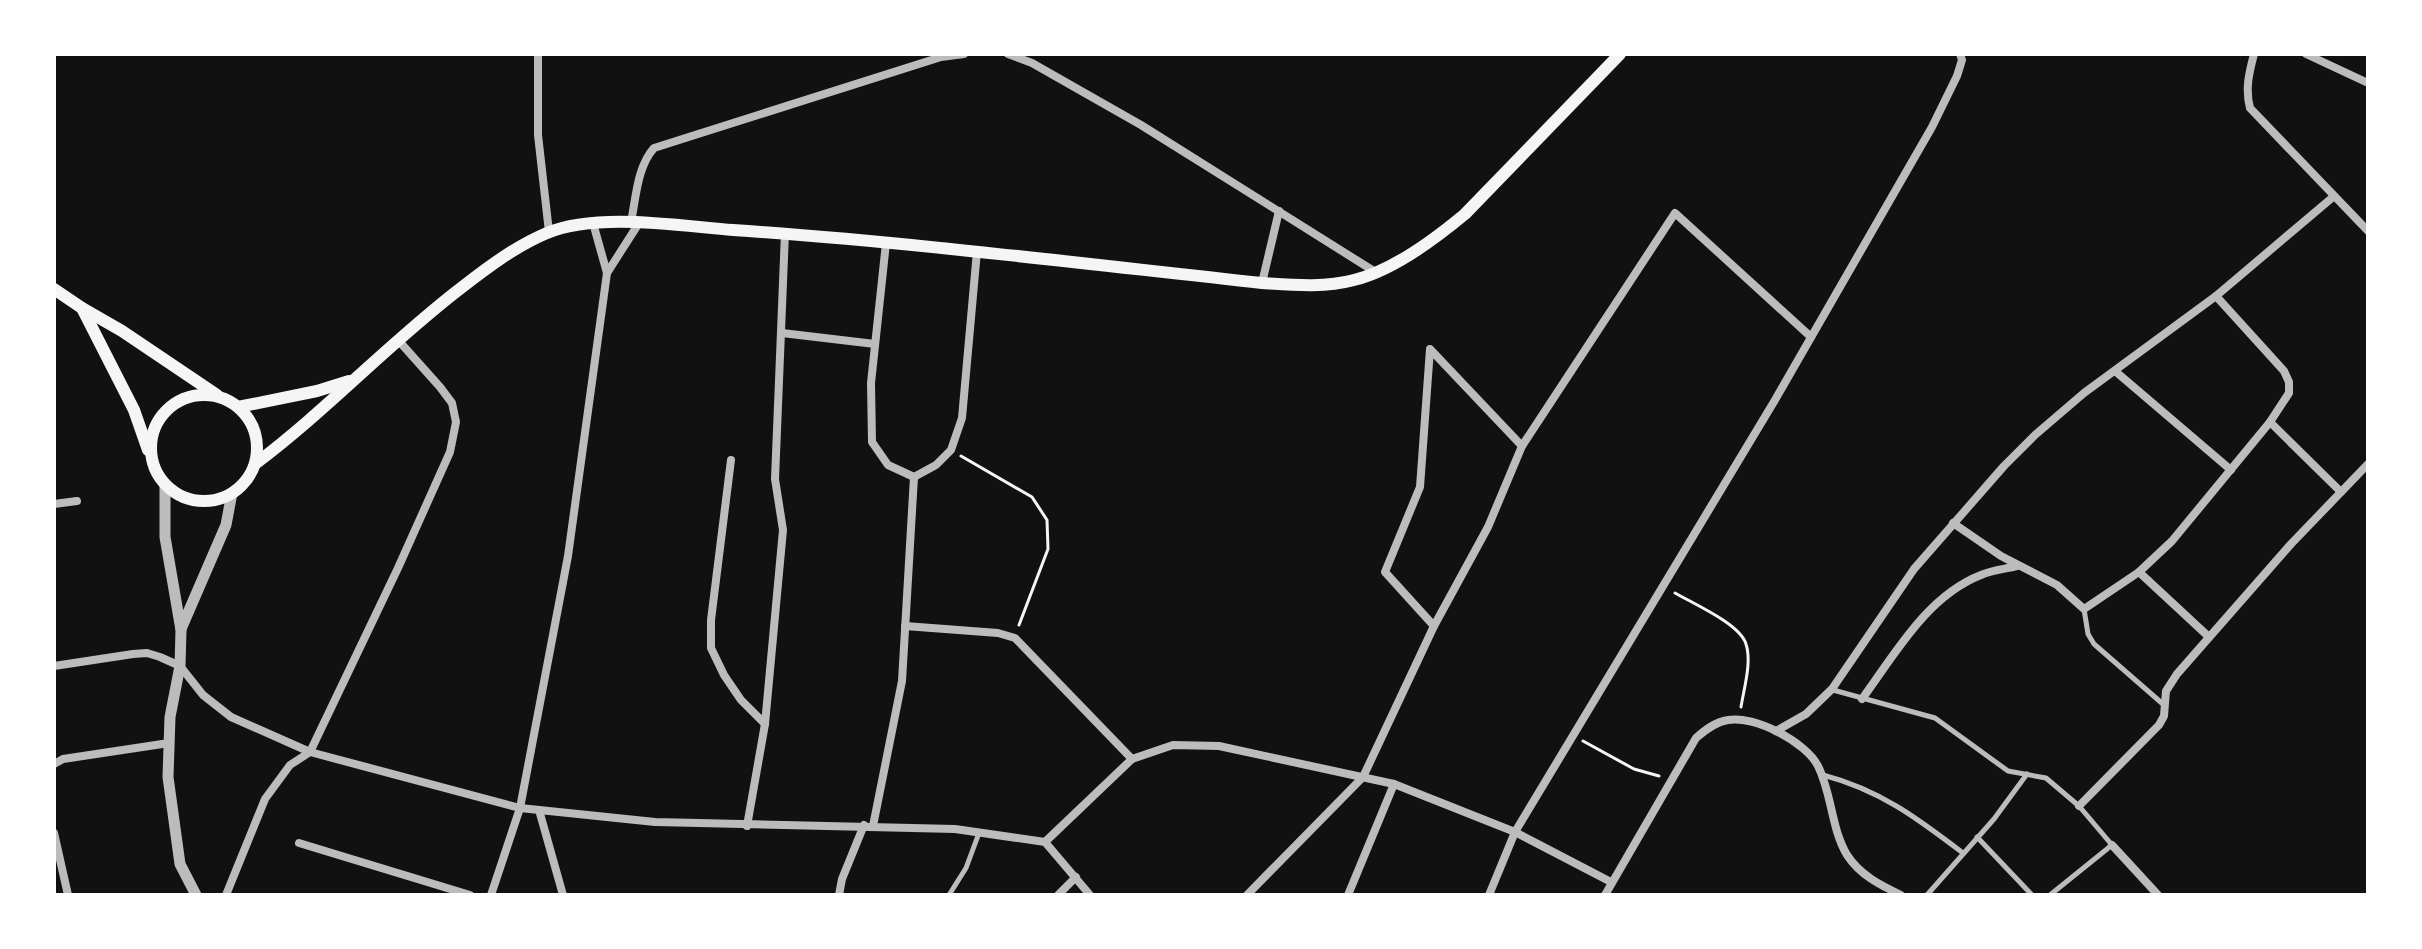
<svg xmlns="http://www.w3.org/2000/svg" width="2422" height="949" font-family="Ubuntu,sans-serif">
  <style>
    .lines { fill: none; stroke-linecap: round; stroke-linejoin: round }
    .path { stroke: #f5f5f5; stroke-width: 3 }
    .service { stroke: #bcbcbc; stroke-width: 5 }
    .minor { stroke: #bcbcbc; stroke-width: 8 }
    .tertiary { stroke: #bcbcbc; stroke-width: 11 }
    .secondary { stroke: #f5f5f5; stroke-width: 12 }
  </style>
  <rect width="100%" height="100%" fill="#111"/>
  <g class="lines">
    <g class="path">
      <path d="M961 456 1032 497 1047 520 1048 549 1019 625"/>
      <path d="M1675 593C1694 604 1740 624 1746 644 1752 662 1744 688 1741 707"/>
      <path d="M1583 741 1634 769 1659 776"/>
    </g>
    <g class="service">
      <path d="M2084 609 2088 634 2094 644 2164 705"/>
      <path d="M1833 690 1935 718 2008 771 2046 778 2079 806 2112 845 2050 895"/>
      <path d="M1823 775C1880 790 1917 818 1963 853"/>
      <path d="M1977 837 2032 895"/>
      <path d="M949 895 966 868 979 833"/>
      <path d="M1927 895 1994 819 2027 774"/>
    </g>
    <g class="minor">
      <path d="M538 54V135L549 232"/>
      <path d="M1008 54 1032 63 1141 125 1377 273"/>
      <path d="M2254 54C2249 73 2245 89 2250 108L2368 231"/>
      <path d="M2306 54 2368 83"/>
      <path d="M631 222C636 198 637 167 654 148L941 57 964 54"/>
      <path d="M886 243 871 383 872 442 888 465 914 477"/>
      <path d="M607 273 639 223"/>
      <path d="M1262 283 1279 211"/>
      <path d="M782 333 875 344"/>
      <path d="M2115 371 2231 470"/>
      <path d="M2270 422 2341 492"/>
      <path d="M731 460 711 620V648L724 675 741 700 765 724"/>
      <path d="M914 477 936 465 951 450 962 418 977 251"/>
      <path d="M54 504 77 501"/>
      <path d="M1953 523 2001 556 2057 585 2084 609 2139 572 2172 541 2270 422 2289 393V382L2284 371 2216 296"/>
      <path d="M2139 572 2209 637"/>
      <path d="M905 626 998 633 1015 638 1132 759"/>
      <path d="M1434 626 1385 572 1420 487 1430 349 1522 446"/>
      <path d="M54 666 133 654 147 653 160 657 180 666 203 695 231 717 310 752 520 808 655 822 955 829 1045 842 1132 759 1173 745 1219 746 1394 784 1515 832 1611 882"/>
      <path d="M1862 699C1895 654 1927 596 1981 575 1992 570 2005 569 2017 566"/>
      <path d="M1776 731 1806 714 1832 689 1914 569 2004 466 2035 435 2084 393 2216 296 2333 197"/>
      <path d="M54 764 63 759 169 743"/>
      <path d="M2079 806 2159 725 2164 716 2166 691 2177 674 2291 544 2368 464"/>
      <path d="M539 810 563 895"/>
      <path d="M747 826 765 724 783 530 775 479 785 233"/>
      <path d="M873 826 902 681 914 477"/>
      <path d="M54 833 68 895"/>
      <path d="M1045 842 1090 895"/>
      <path d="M299 843 470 895"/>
      <path d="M2112 845 2158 895"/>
      <path d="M226 895 265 799 290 765 310 752 398 568 450 452 456 422 452 403 440 387 398 340"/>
      <path d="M491 895 520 808 568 556 607 273 593 223"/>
      <path d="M839 895 842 879 864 825"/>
      <path d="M1058 895 1076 877"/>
      <path d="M1247 895 1363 777 1434 626 1488 527 1522 446 1675 213 1811 337"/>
      <path d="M1348 895 1394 784"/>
      <path d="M1489 895 1515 832 1775 400 1932 127 1957 76 1962 60 1960 54"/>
      <path d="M1605 895 1696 738C1705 730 1715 722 1728 720 1754 715 1806 742 1818 766 1832 794 1831 828 1847 855 1860 875 1880 885 1901 895"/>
    </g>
    <g class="tertiary">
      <path d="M165 484V537L181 630 180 666 170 717 168 777 180 864 196 895"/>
      <path d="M181 629 226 525 232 493"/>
    </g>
    <g class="secondary">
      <path d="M54 289 82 308 122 331 217 395"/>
      <path d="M82 308 134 410 148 450"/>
      <circle cx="204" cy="448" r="53"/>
      <path d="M238 407 317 391 349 381"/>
      <path d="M255 464C327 410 389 343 461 288 488 267 516 246 547 233 597 212 680 226 733 230 910 242 1086 264 1262 283 1293 285 1324 288 1354 280 1392 271 1435 239 1465 214L1620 54"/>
    </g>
  </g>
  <rect width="2422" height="949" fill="none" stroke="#ffffff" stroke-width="112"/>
</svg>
